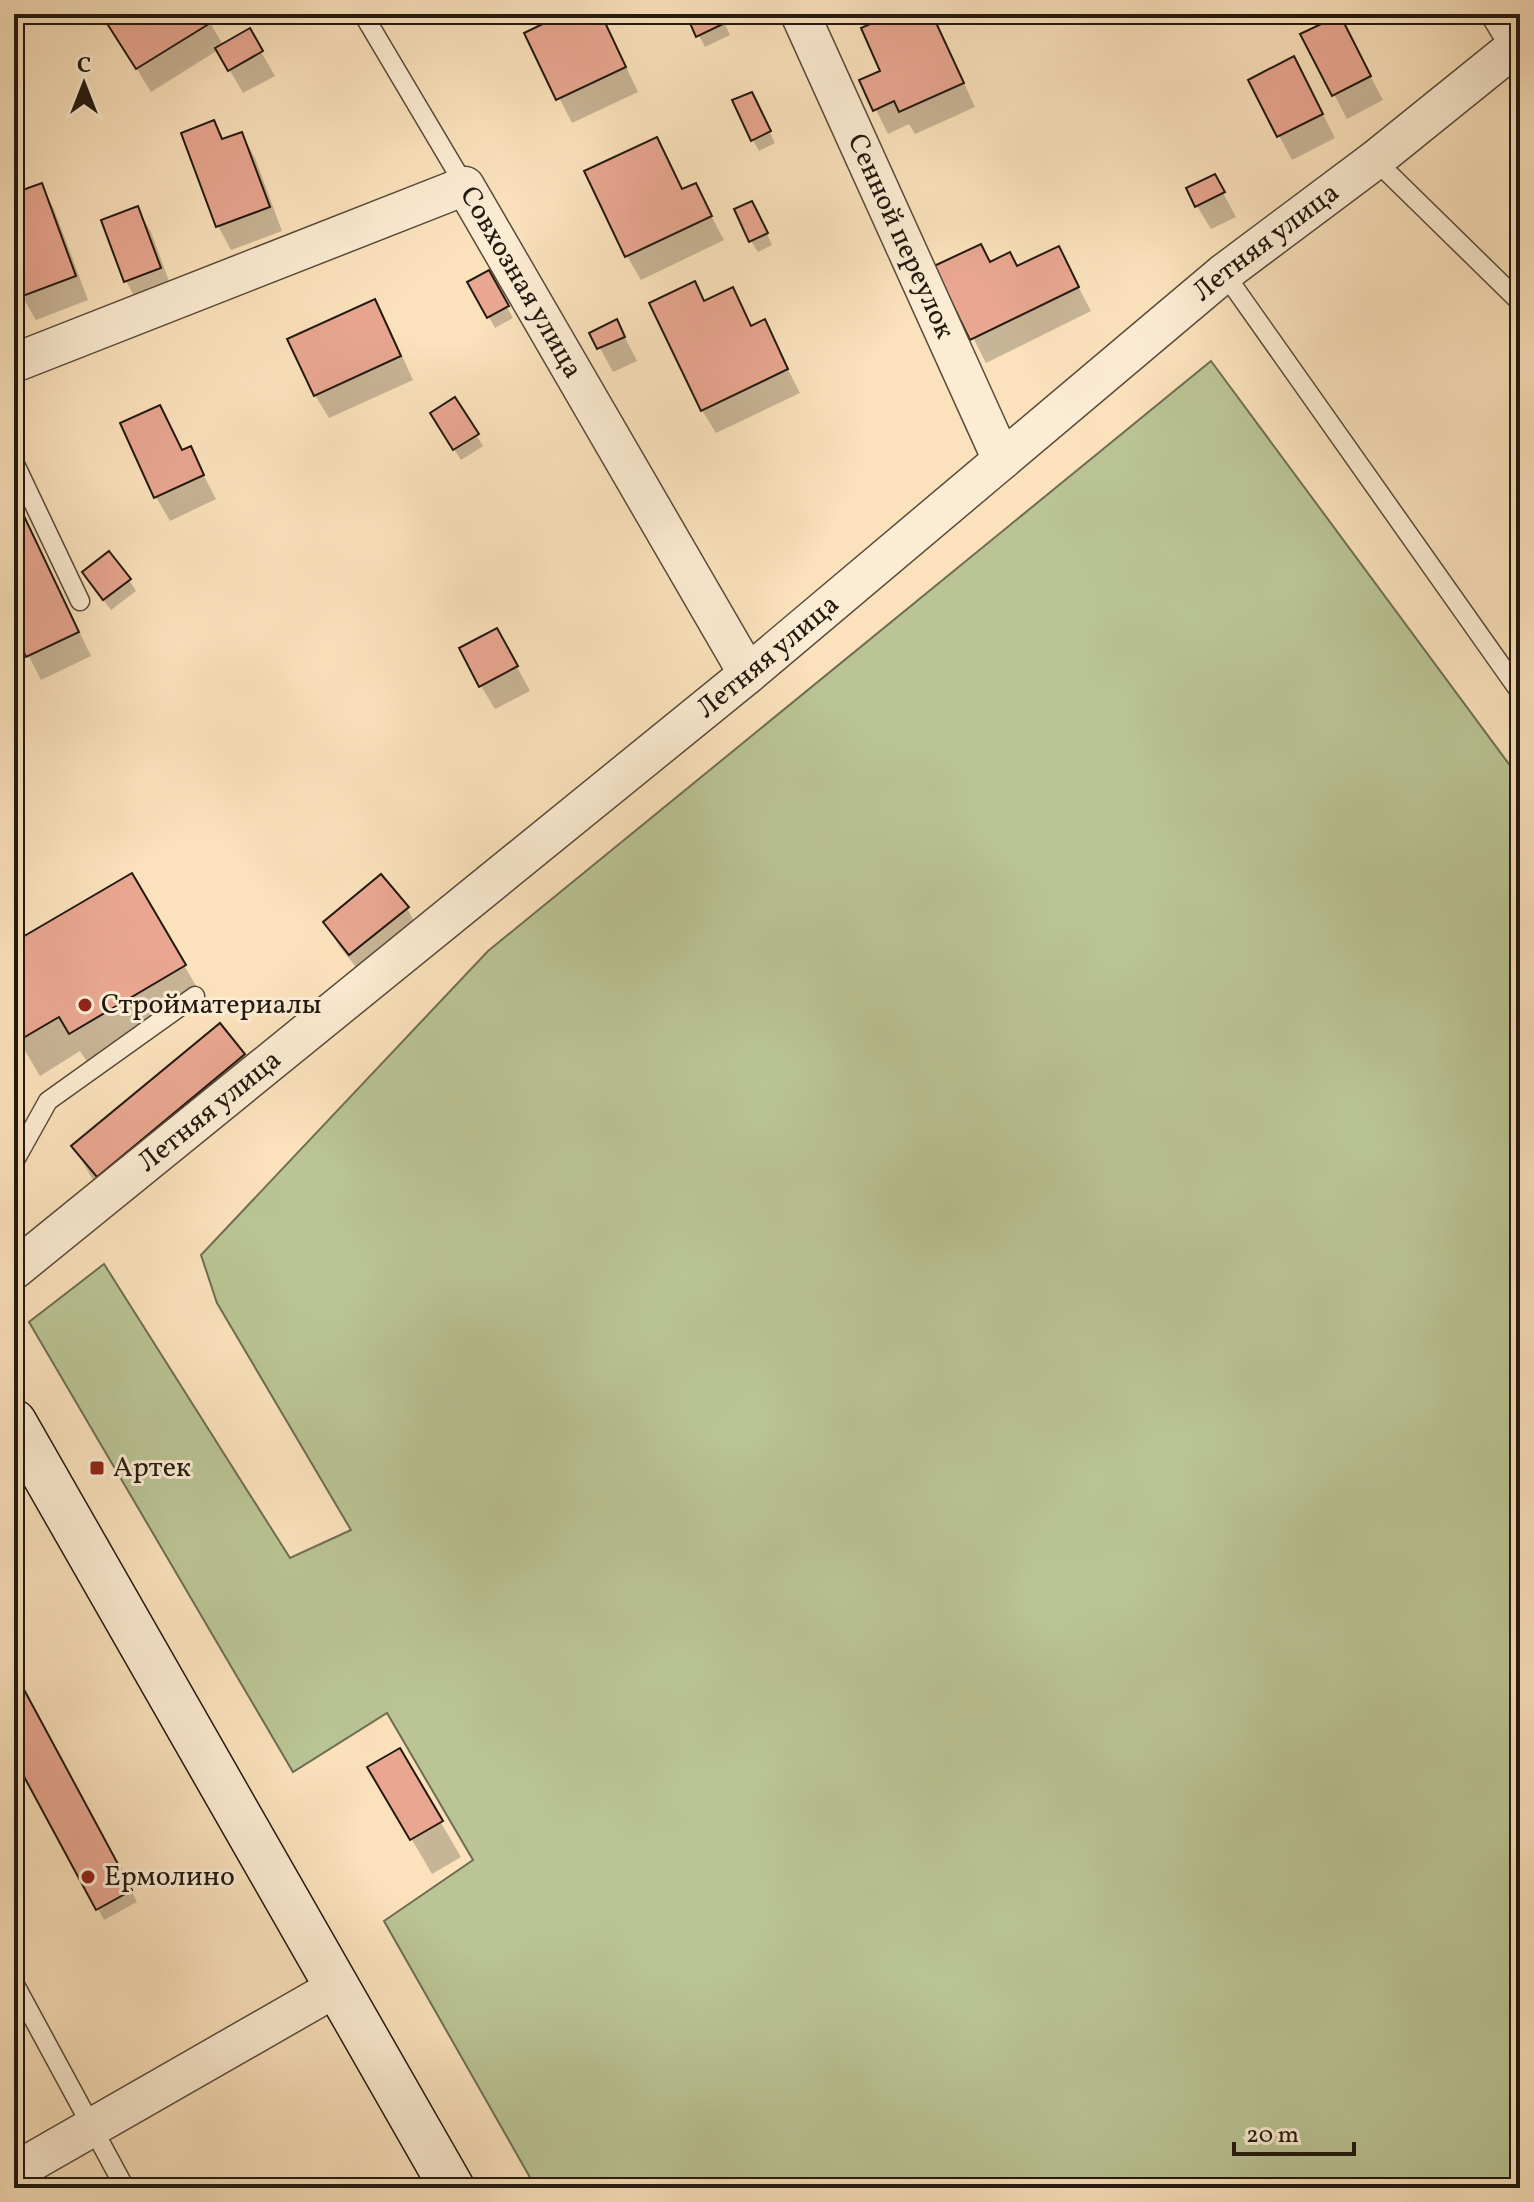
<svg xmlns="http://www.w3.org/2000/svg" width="1534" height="2202" font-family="Vollkorn,serif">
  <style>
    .green { fill: #bac494; stroke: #6e6e52; stroke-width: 2 }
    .shadow { fill: #0003 }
    .building { fill: #e9a791; stroke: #22190f; stroke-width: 2 }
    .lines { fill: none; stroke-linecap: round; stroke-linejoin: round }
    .lane-casing { stroke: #584b3a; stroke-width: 21 }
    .street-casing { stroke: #584b3a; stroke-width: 41 }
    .secondary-casing { stroke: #22190f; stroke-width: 47 }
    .lane { stroke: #fcecd3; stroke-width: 18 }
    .street { stroke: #fcecd3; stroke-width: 38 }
    .secondary { stroke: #fcecd3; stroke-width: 44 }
    .poi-dot { fill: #8f2418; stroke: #fcecd3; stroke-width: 3 }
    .labels { text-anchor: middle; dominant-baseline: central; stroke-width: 6; stroke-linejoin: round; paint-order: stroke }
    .street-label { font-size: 28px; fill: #22190f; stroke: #fcecd3 }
    .poi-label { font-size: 28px; fill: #22190f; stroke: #fcecd3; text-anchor: start }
  </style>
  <rect width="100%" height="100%" fill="#fbe2bc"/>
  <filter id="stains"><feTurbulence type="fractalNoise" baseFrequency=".0025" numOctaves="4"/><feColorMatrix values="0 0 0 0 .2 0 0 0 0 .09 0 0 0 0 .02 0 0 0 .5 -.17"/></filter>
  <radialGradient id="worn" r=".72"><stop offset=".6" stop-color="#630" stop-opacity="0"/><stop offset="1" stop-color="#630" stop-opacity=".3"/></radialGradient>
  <path class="green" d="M1211 361 1520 779V2188H536L384 1921 473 1860 387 1713 293 1772 29 1322 104 1264 290 1558 351 1530 217 1303 201 1255 488 951Z"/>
  <g class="shadow">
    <path d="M103 14H205L223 45 249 31 275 76 243 93 218 50 151 92Z"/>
    <path d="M552 14H601L638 92 572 123 527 34 555 20Z"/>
    <path d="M688 14H720L730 35 705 47Z"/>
    <path d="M898 14H932L975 107 915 134 909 124 888 134 862 81 883 72Z"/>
    <path d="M1303 35 1352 41 1383 100 1347 119Z"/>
    <path d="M1250 81 1307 83 1335 138 1292 160Z"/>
    <path d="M757 105 775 143 759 151 753 140Z"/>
    <path d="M214 123 224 141 242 134 255 158 282 231 231 250 218 226Z"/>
    <path d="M656 139 683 191 695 186 724 240 641 280 627 256 587 172Z"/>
    <path d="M1214 176 1236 217 1211 229 1197 206Z"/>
    <path d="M41 186 54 209 88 300 36 320 22 296 14 274V195Z"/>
    <path d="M137 208 151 232 173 292 139 305 126 281Z"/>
    <path d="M758 214 772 245 758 252 751 241Z"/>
    <path d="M1058 248 1091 311 986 363 937 267 990 264 1018 268Z"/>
    <path d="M488 273 513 318 495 328 470 283Z"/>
    <path d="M732 290 752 327 764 322 800 393 716 433 702 410 705 303Z"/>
    <path d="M374 301 388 325 413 380 329 418 315 395Z"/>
    <path d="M617 322 637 361 613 372 592 333Z"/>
    <path d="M454 400 483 446 461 460 432 414Z"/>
    <path d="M159 407 183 452 190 449 216 499 170 521 156 497 122 424Z"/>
    <path d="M14 498 91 656 41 680 14 627Z"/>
    <path d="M129 580 136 591 111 610 91 583Z"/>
    <path d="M510 654 530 691 495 709 481 686Z"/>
    <path d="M131 875 205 1001 91 1068 80 1051 40 1076 14 1032V967L26 960Z"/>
    <path d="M407 908 420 932 364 977 339 946 325 922Z"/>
    <path d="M243 1055 264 1090 118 1211 94 1182 74 1146Z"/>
    <path d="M14 1674 137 1902 104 1920 14 1754Z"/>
    <path d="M399 1751 461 1857 432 1874 370 1768Z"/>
  </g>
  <g class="building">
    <path d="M101 14H207L212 22 136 69Z"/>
    <path d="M550 14H601L626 67 556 100 524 33 553 19Z"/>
    <path d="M686 14H721L725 23 696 37Z"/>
    <path d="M893 14H932L964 83 899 112 894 101 873 111 859 80 880 71 861 28Z"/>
    <path d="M1340 15 1371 76 1332 96 1300 34Z"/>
    <path d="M250 28 263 51 228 71 215 48Z"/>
    <path d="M1294 56 1323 114 1277 137 1248 80Z"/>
    <path d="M752 92 771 131 751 141 732 100Z"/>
    <path d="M214 120 222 139 242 132 270 207 216 227 181 133Z"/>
    <path d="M657 137 682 189 696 183 712 216 625 257 584 171Z"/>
    <path d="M1215 174 1225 192 1195 207 1186 188Z"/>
    <path d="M42 183 76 276 20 297 14 280V193Z"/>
    <path d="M752 201 768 233 749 242 734 209Z"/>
    <path d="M138 206 161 268 124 282 101 220Z"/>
    <path d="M981 244 990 262 1010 252 1017 266 1059 246 1079 287 970 340 934 266Z"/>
    <path d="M489 270 509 306 487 318 467 282Z"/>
    <path d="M695 281 704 301 733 287 751 326 765 319 788 369 701 411 649 303Z"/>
    <path d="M375 299 401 356 314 396 287 339Z"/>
    <path d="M617 319 625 337 597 349 589 333Z"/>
    <path d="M455 397 479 434 453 450 430 413Z"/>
    <path d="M160 405 182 450 191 446 204 475 154 498 120 423Z"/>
    <path d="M14 495 79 632 26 657 14 632Z"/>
    <path d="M109 551 131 579 103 600 82 572Z"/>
    <path d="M497 628 518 666 479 687 459 648Z"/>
    <path d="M132 873 186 965 69 1034 59 1017 18 1041 14 1035V964L24 959 14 942Z"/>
    <path d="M381 874 409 907 349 955 323 922Z"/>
    <path d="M220 1023 245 1054 97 1177 71 1146Z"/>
    <path d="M14 1671 132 1890 96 1910 14 1758Z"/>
    <path d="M400 1748 443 1821 410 1840 367 1767Z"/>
  </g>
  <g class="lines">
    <g class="lane-casing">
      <g id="lane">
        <path d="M363 14 465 186"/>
        <path d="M1375 160 1520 302"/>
        <path d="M1224 273 1520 692"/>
        <path d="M14 462 80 601"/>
        <path d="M14 1162 48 1101 195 996"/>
        <path d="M14 1983 125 2188"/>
      </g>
    </g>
    <g class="street-casing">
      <g id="street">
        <path id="s1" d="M800 14 1002 460"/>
        <path d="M1501 14 1519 44"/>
        <path id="s2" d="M14 363 465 186 748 674"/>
        <path id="s3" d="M14 1270 748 674 1224 273 1375 160 1520 43"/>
        <path d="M14 2172 337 1987"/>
      </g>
    </g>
    <g class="secondary-casing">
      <path id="secondary" d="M14 1422 452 2188"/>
    </g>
    <use href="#lane" class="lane"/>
    <use href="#street" class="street"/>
    <use href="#secondary" class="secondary"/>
  </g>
  <g class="poi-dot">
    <circle cx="85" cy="1005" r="8"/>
    <rect x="89" y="1460" width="16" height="16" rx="4"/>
    <circle cx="88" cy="1877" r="8"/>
  </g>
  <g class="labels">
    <g class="street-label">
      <text stroke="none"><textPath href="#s1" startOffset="244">Сенной переулок</textPath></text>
      <text stroke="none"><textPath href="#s3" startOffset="1620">Летняя улица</textPath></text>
      <text stroke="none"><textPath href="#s2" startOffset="596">Совхозная улица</textPath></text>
      <text stroke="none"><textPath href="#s3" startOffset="972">Летняя улица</textPath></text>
      <text stroke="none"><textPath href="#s3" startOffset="252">Летняя улица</textPath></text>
    </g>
    <g class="poi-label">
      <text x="101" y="1005">Стройматериалы</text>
      <text x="113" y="1468">Артек</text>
      <text x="104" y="1877">Ермолино</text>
    </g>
  </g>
  <rect width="1534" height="2202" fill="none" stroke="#fbe2bc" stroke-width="48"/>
  <rect x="16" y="16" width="1502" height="2170" fill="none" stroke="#22190f" stroke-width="4"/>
  <rect x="24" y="24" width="1486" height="2154" fill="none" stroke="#22190f" stroke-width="2"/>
  <g transform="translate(84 84)" stroke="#fcecd3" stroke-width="6" paint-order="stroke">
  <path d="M0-6L14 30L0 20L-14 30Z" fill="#22190f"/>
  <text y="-12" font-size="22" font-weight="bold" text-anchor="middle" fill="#22190f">С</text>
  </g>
  <path d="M1234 2142v12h120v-12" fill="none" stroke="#22190f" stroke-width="4"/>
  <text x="1246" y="2142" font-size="24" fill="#22190f" stroke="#fcecd3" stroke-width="6" paint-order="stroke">20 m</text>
  <rect width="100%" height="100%" filter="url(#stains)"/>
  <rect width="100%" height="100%" fill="url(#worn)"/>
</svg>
